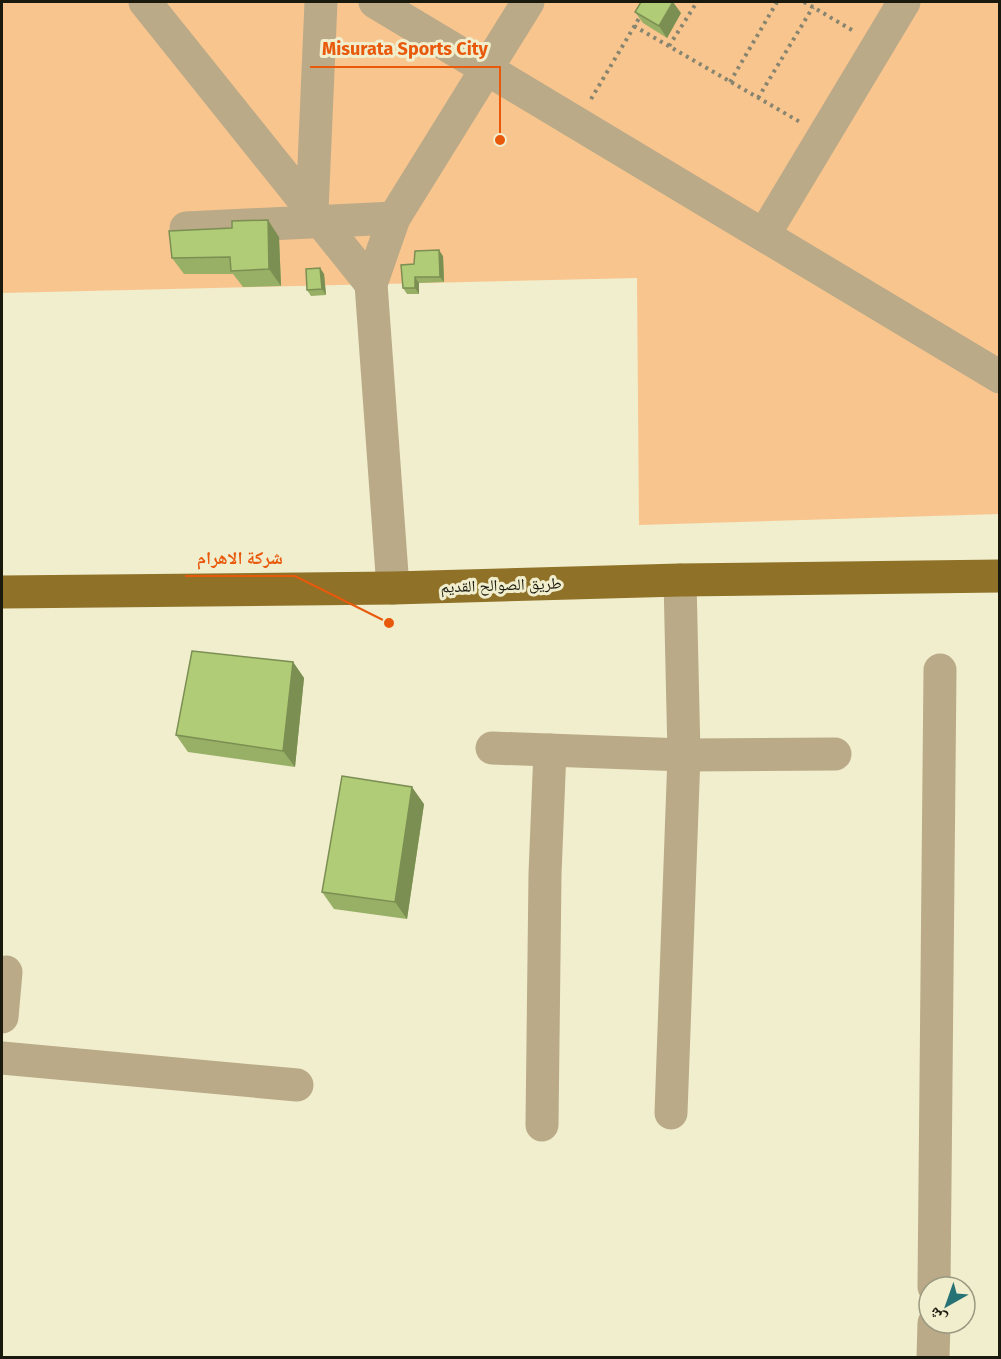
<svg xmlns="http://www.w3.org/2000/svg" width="1001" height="1359" font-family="'Fira Sans','Noto Naskh Arabic',sans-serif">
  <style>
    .garden { fill: #f9c58f }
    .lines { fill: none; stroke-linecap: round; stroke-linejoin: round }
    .path { stroke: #87856f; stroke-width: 4; stroke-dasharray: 3 4.5; stroke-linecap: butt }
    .minor { stroke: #baaa87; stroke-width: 33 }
    .major { stroke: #8f7127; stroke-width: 33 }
    .wall { fill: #98af66 }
    .shaded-wall { fill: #7c8f53 }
    .building { fill: #b1cc77; stroke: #7c8f53; stroke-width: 1.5 }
    .labels { text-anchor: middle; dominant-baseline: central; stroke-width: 6; stroke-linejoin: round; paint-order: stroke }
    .street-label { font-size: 16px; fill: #1a190e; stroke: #f0eecd }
    .leader { fill: none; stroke: #e8590c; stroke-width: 2 }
    .callout-dot { fill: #e8590c; stroke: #f0eecd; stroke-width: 2 }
    .callout-label { font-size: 18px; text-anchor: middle; font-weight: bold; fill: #e8590c; stroke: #f0eecd; stroke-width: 6; stroke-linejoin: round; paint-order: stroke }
  </style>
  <rect width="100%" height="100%" fill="#f0eecd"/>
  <path class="garden" d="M2 2H999V514L639 525 637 278 2 293Z"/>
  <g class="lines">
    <g class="path">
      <path d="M804 2 852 30"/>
      <path d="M634 26 800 122"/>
      <path d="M669 46 697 2"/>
      <path d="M730 82 777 2"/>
      <path d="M758 98 813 7"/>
      <path d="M591 99 641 15"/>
    </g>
    <g class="minor">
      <path d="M145 2 371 284"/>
      <path d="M375 2 1000 377"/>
      <path d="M312 211 321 2"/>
      <path d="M186 228 394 218"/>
      <path d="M764 235 904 2"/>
      <path d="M393 588 371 284 394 218 528 2"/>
      <path d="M492 748 684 755 835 754"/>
      <path d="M2 1017 6 972"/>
      <path d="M2 1058 297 1085"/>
      <path d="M671 1113 684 755 680 580"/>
      <path d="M542 1125 545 874 550 750"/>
      <path d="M934 1287 940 670"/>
      <path d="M933 1358 934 1323"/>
    </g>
    <path class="major" d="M2 592 393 588 680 580 1000 576"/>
  </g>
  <g class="wall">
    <path d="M635 12 681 13 667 38 643 23Z"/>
    <path d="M279 237 281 286 243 287 233 274H184L172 258Z"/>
    <path d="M443 256 444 282 419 283V294H407L403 288 414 264Z"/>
    <path d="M320 268 324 274 326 295 311 296 307 290Z"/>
    <path d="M293 662 304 678 295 767 188 752 176 735Z"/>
    <path d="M424 804 407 919 334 909 322 892Z"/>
  </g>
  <g class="shaded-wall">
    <path d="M673 2 681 13 667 38 659 26Z"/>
    <path d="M268 220 279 237 281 286 269 269Z"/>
    <path d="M439 250 443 256 444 282 440 277Z"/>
    <path d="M320 268 324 274 326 295 322 289Z"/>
    <path d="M415 277 419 283V294L415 288Z"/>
    <path d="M293 662 304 678 295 767 283 751Z"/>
    <path d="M412 787 424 804 407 919 395 902Z"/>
  </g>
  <g class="building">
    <path d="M641 2H673L659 26 635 12Z"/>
    <path d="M268 220 269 269 231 271 230 257 172 258 169 231 232 228V221Z"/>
    <path d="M439 250 440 277H415V288H403L401 265 414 264 415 251Z"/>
    <path d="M320 268 322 289 307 290 306 269Z"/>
    <path d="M192 651 293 662 283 751 176 735Z"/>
    <path d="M342 776 412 787 395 902 322 892Z"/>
  </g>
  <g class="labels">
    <g class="street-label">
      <text transform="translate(501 585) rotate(-2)">طريق الصوالح القديم</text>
    </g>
  </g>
  <path class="leader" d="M500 140L500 67H310M389 623L295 576H185"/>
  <g class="callout-dot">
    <circle cx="500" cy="140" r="6"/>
    <circle cx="389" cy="623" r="6"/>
  </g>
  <g class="callout-label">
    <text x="405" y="55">Misurata Sports City</text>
    <text x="240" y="564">شركة الاهرام</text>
  </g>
  <rect width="1001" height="1359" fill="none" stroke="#1a190e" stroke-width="6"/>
  <g transform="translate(947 1305) rotate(220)"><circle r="28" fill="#f0eecd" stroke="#9a9981" stroke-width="1.5"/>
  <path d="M0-4.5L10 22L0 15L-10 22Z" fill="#277274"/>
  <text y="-9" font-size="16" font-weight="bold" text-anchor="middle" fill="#1a190e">ش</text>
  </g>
</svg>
